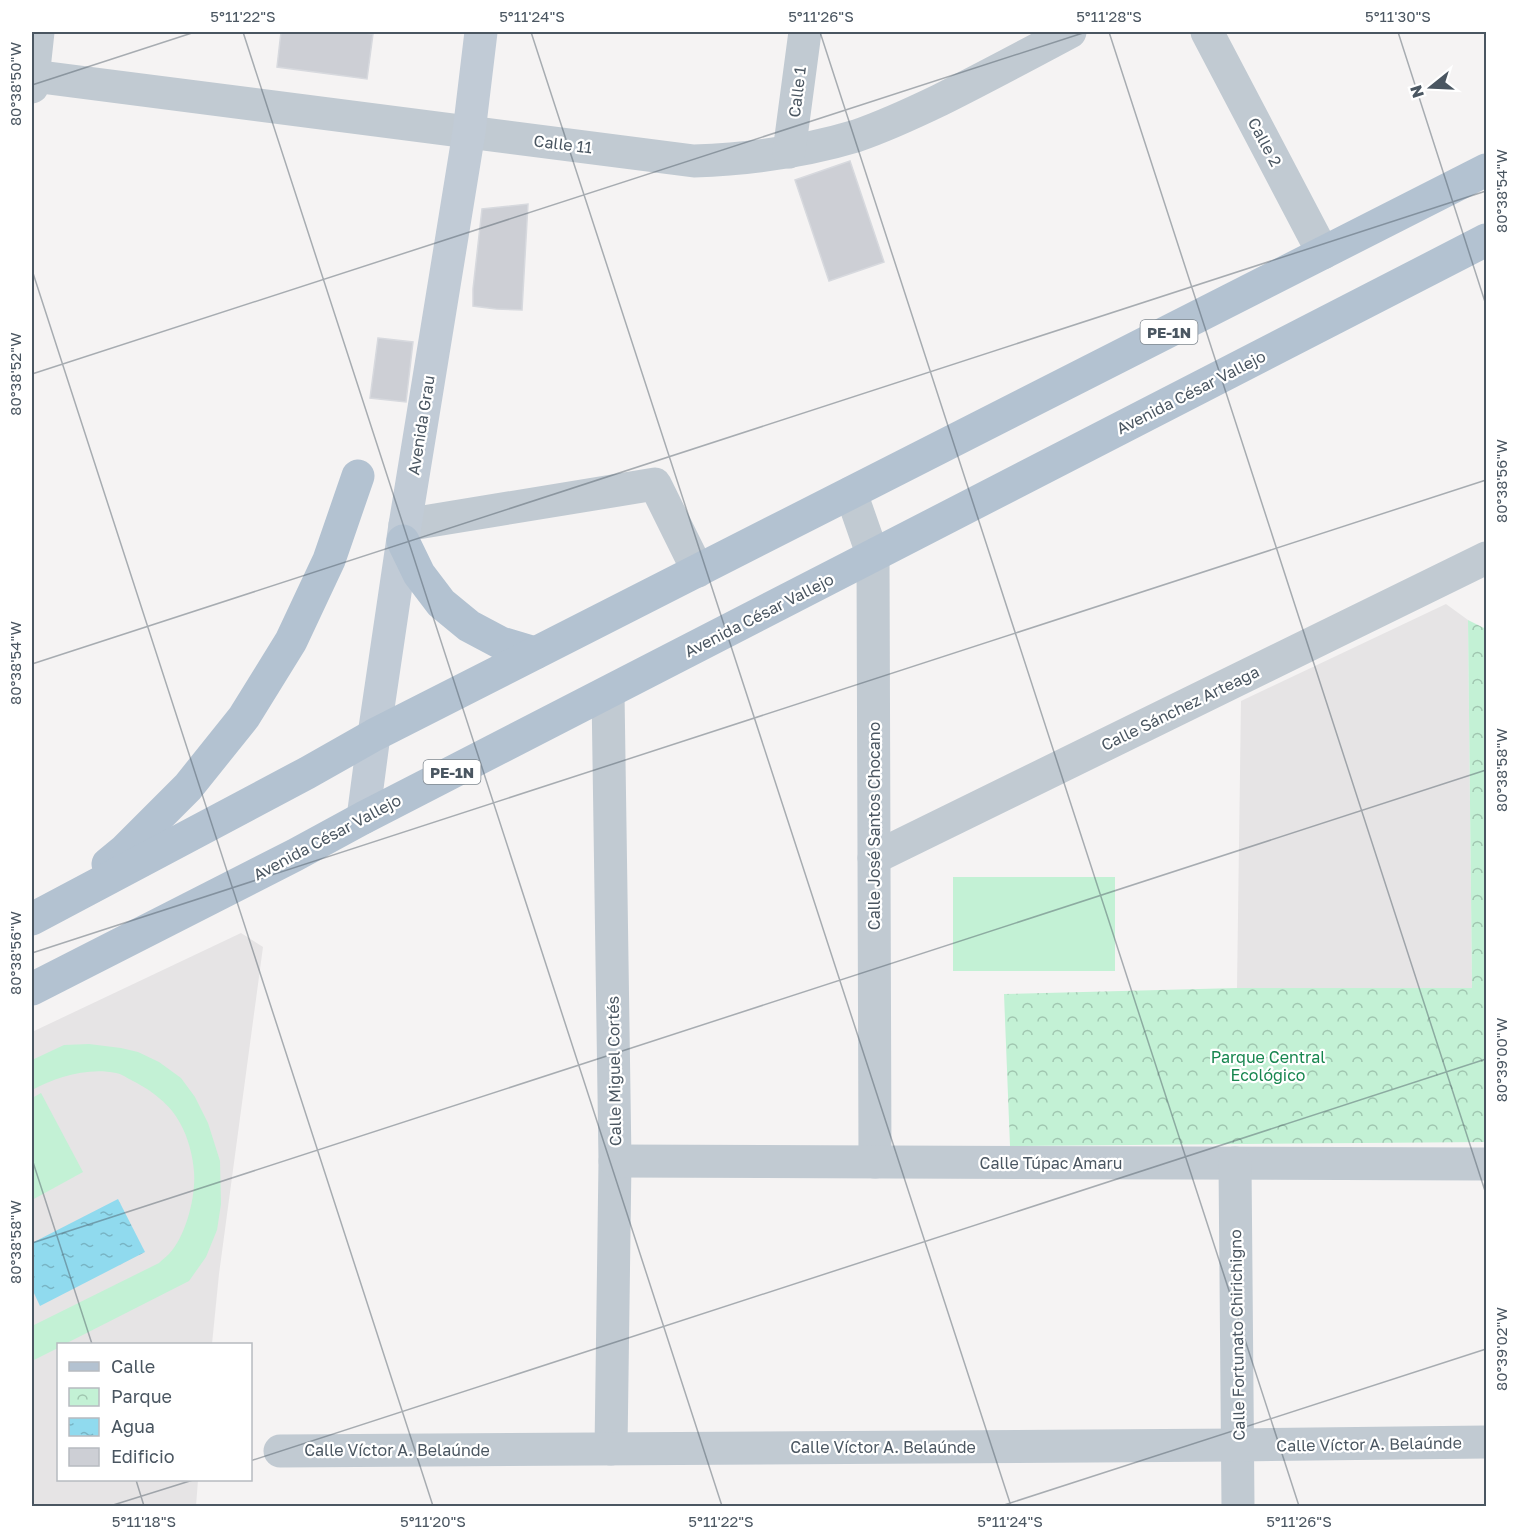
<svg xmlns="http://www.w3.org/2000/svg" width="1518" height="1538" font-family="'Golos Text',sans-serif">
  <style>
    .education { fill: #e6e4e5 }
    .grass { fill: #c3f1d5 }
    .park { fill: url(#park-crowns) }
    .water { fill: url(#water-ripples) }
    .building { fill: #cdcfd5; stroke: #d7d9de; stroke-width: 1.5 }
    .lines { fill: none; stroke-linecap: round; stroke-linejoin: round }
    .minor { stroke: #c1cad2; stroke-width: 33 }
    .secondary { stroke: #c1cbd6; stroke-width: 33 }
    .primary { stroke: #b3c2d1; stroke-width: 33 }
    .ticks { fill: none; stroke: #4a5661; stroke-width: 1.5; stroke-opacity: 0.45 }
    .labels { text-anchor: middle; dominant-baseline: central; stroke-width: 4.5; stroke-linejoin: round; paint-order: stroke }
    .shield { fill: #fff; stroke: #808990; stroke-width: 1.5 }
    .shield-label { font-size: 15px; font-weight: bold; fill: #4a5661 }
    .street-label { font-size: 16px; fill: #4a5661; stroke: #fff }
    .park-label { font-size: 16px; fill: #17864f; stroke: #fff }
    .neatline { fill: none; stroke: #4a5661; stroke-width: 2 }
    .ticks-label { font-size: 15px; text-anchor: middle; fill: #4a5661 }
  </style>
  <defs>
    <pattern id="park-crowns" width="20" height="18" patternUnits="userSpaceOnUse" patternTransform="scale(1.5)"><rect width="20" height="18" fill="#c3f1d5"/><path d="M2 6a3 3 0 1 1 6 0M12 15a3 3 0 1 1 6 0" fill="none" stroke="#a0c6b0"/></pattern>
    <pattern id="water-ripples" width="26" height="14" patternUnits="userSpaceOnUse" patternTransform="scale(1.5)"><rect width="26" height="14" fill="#90daee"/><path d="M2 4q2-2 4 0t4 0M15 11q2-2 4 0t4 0" fill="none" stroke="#78b4c4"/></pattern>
  </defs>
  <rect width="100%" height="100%" fill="#f5f3f3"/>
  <g class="education">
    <path d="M1446 604 1468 620 1472 988H1237L1241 701Z"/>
    <path d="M241 933 263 947 219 1274 212 1344H58V1480H198L196 1506H32V1032Z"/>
  </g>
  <g class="grass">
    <rect x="953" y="877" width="162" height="94"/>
    <path d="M89 1044 121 1048 138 1052 159 1062 181 1078 195 1097 208 1123 220 1161 221 1204 217 1230 206 1257 189 1281 65 1344H58V1348L32 1361V1326L159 1263C162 1260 166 1257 169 1254 186 1236 196 1196 194 1172 193 1156 188 1137 180 1123 171 1105 151 1090 133 1081 127 1078 122 1074 116 1073 88 1067 56 1077 32 1090V1060L64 1045Z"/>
    <path d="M41 1093 83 1172 32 1200V1098Z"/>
  </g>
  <path class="park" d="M1468 620 1486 629V1142L1010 1146 1004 994 1237 988H1472Z"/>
  <path class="water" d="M118 1199 145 1252 40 1306 32 1289V1243Z"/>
  <g class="building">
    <path d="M281 32H356L373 34 367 79 277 67Z"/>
    <path d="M850 161 884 262 829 281 795 180Z"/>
    <path d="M528 204 522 310 496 309 473 306V289L482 209Z"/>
    <path d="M378 338 413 342 406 402 370 398Z"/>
  </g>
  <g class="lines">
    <g class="minor">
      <path d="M1207 32 1323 253"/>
      <path d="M33 76 694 161C749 159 803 152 856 136 885 126 913 113 940 100 984 78 1027 55 1070 32"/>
      <path d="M32 87 38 32"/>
      <path d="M789 152 805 32"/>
      <path d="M851 493 873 556 875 1162"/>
      <path d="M405 525 655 484 698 571"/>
      <path d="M608 693 615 1161 611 1449"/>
      <path d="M874 858 1486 558"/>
      <path d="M615 1161 1486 1164"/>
      <path d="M1235 1163 1238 1506"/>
      <path d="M280 1451 1238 1445 1486 1442"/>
    </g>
    <path class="secondary" d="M363 818 374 735 405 525 469 132 481 32"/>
    <g class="primary">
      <path d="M403 541 419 574 441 603 469 626 501 643 535 653"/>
      <path d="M108 864 125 850 188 787 244 717 291 641 329 560 358 476"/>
      <path d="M32 919 307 773 374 735 1486 170"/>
      <path d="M32 989 295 855 363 818 1486 240"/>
    </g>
  </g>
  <path class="ticks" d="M243 32 722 1506M531 32 1011 1506M820 32 1299 1506M1109 32 1486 1194M1398 32 1486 305M32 85 195 32M32 270 433 1506M32 374 1086 32M32 664 1486 191M32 953 1486 480M32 1159 92 1344M32 1243 1486 770M250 1461 1486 1059M136 1480 144 1506M110 1506 193 1480M1001 1506 1486 1349"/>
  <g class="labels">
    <g class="shield">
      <rect x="1140.5" y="320" width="57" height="24" rx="4.5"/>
      <rect x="423.5" y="760" width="57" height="24" rx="4.5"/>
    </g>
    <g class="shield-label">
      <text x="1169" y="332">PE-1N</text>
      <text x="452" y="772">PE-1N</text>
    </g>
    <g class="street-label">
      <text transform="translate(797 92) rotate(-83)">Calle 1</text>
      <text transform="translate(1265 142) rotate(62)">Calle 2</text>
      <text transform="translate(563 144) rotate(7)">Calle 11</text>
      <text transform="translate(1191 392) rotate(-27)">Avenida César Vallejo</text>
      <text transform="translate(421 425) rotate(-81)">Avenida Grau</text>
      <text transform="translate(759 615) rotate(-27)">Avenida César Vallejo</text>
      <text transform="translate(1180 708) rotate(-26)">Calle Sánchez Arteaga</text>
      <text transform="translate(874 826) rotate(-90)">Calle José Santos Chocano</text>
      <text transform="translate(327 837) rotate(-28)">Avenida César Vallejo</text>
      <text transform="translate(614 1071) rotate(-91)">Calle Miguel Cortés</text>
      <text x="1051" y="1163">Calle Túpac Amaru</text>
      <text transform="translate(1237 1335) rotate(-91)">Calle Fortunato Chirichigno</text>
      <text transform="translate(1369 1444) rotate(-1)">Calle Víctor A. Belaúnde</text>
      <text x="883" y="1447">Calle Víctor A. Belaúnde</text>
      <text x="397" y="1450">Calle Víctor A. Belaúnde</text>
    </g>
    <g class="park-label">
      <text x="1268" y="1057">Parque Central<tspan x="1268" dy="18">Ecológico</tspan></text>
    </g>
  </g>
  <rect width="1518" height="1538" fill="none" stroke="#ffffff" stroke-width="66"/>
  <rect x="57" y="1343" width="195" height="138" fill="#ffffff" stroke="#b7bbc0" stroke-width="1.5"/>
  <rect x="69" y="1362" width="30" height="9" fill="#b3c2d1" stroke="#b7bbc0" stroke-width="1.5"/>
  <text x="111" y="1373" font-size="18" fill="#4a5661">Calle</text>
  <rect x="69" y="1388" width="30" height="18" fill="url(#park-crowns)" stroke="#b7bbc0" stroke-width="1.5"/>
  <text x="111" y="1403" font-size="18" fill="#4a5661">Parque</text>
  <rect x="69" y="1418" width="30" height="18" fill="url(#water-ripples)" stroke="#b7bbc0" stroke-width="1.5"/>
  <text x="111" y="1433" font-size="18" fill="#4a5661">Agua</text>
  <rect x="69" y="1448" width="30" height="18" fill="#cdcfd5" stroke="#b7bbc0" stroke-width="1.5"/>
  <text x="111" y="1463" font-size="18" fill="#4a5661">Edificio</text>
  <g transform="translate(1431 87) rotate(252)" stroke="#ffffff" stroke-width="4.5" paint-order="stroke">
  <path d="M0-4.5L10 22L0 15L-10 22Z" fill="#4a5661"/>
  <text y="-9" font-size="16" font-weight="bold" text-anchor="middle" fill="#4a5661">N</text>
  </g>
  <rect x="33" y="33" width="1452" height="1472" class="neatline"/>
  <g class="ticks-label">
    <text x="243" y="22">5°11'22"S</text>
    <text x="532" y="22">5°11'24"S</text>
    <text x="821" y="22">5°11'26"S</text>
    <text x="1109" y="22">5°11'28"S</text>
    <text x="1398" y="22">5°11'30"S</text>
    <text transform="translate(16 84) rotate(-90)" y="5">80°38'50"W</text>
    <text transform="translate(1502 191) rotate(-90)" y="5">80°38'54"W</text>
    <text transform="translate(16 374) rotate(-90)" y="5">80°38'52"W</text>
    <text transform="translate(1502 481) rotate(-90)" y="5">80°38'56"W</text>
    <text transform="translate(16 663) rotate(-90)" y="5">80°38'54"W</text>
    <text transform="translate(1502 770) rotate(-90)" y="5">80°38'58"W</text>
    <text transform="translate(16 953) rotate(-90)" y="5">80°38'56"W</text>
    <text transform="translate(1502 1060) rotate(-90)" y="5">80°39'00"W</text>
    <text transform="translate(16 1242) rotate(-90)" y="5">80°38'58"W</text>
    <text transform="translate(1502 1349) rotate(-90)" y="5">80°39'02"W</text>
    <text x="144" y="1527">5°11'18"S</text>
    <text x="433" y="1527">5°11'20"S</text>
    <text x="721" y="1527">5°11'22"S</text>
    <text x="1010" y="1527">5°11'24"S</text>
    <text x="1299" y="1527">5°11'26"S</text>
  </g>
</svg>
